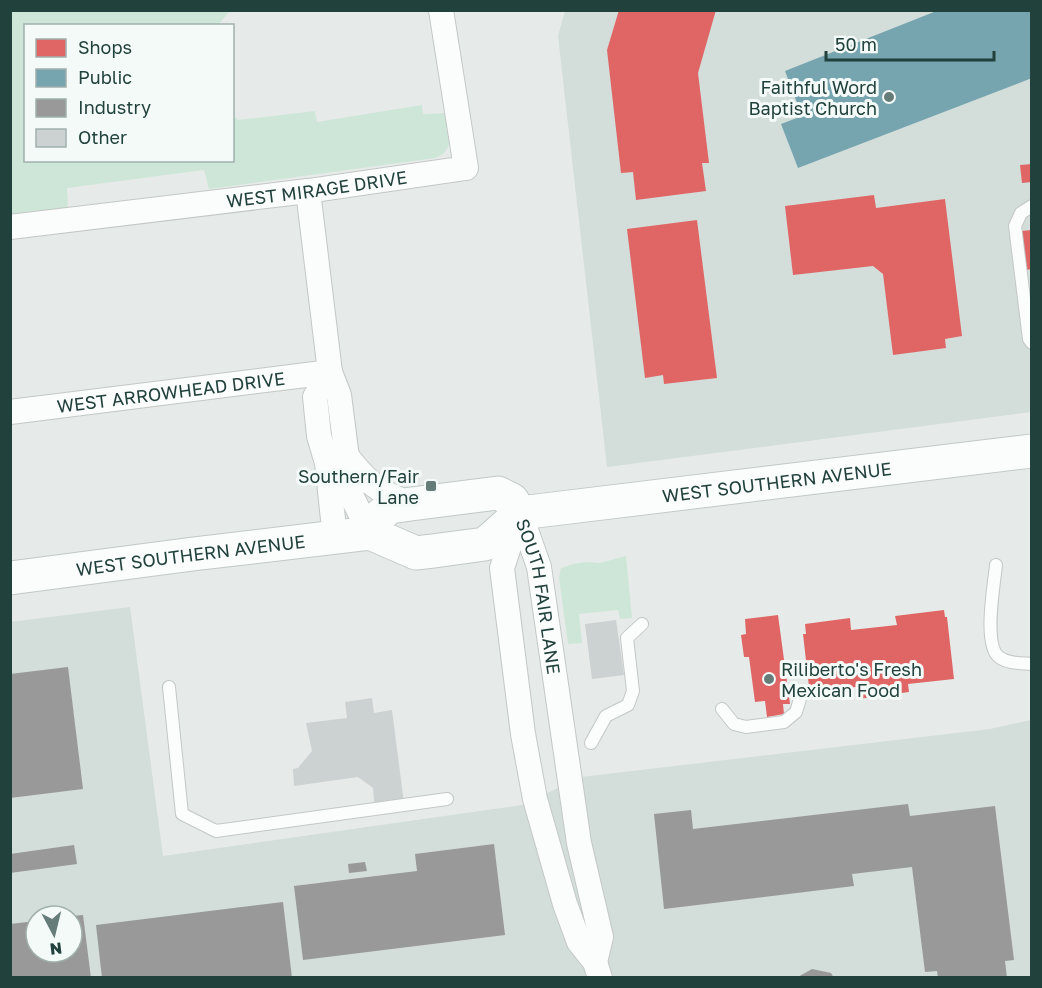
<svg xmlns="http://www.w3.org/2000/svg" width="1042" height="988" font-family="'Golos Text',sans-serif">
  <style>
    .built { fill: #d3ddda; fill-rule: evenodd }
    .green { fill: #cee6d7 }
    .shops { fill: #e06666 }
    .public { fill: #76a5af }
    .industry { fill: #999 }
    .building { fill: #ccd2d1 }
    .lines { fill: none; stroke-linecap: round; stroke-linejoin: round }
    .lane-casing { stroke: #c3c8c6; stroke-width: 14 }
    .street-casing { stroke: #c3c8c6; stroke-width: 26 }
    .secondary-casing { stroke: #c1c9c7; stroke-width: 35 }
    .lane { stroke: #fbfcfc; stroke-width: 12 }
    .street { stroke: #fbfcfc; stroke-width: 24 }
    .secondary { stroke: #fbfcfc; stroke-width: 33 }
    .poi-dot { fill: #667c79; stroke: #f4faf8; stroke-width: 2 }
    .labels { text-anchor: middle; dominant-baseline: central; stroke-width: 6; stroke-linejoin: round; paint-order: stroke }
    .poi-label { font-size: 18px; fill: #21413c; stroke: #f4faf8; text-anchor: end }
    .street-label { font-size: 18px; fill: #21413c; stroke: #f4faf8 }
  </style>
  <rect width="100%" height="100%" fill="#e6ebe9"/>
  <g class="built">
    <path d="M565 11H1031V412L607 467 558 36Z"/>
    <path d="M130 607 163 856 522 805 581 777 990 729 1031 720V977H11L10 622ZM36 916H72V952H36Z"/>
  </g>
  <g class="green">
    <path d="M10 11H230L218 25 26 26V160H232L233 115 238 120 315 111 317 122 422 105 423 114 446 113C448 131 457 150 435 158L209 189 204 170 67 188 68 210 11 217Z"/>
    <path d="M626 556 632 618 620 619 618 610 579 614 582 643 568 644 559 577 561 568 573 564 585 562 600 563Z"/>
  </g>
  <g class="shops">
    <path d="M619 10H716L698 73 709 163H702L706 191 636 200 633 172 621 173 607 50Z"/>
    <path d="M1032 164V182L1022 183 1020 165Z"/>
    <path d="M874 195 876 208 945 199 962 336 945 339 946 348 893 355 883 274 873 266 793 275 785 206Z"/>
    <path d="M697 220 717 378 664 384 663 375 645 378 627 229Z"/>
    <path d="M1032 230V269L1026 270 1021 231Z"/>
    <path d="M944 610 945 617H947L954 679 908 684 909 692 858 699 856 687 817 691V695L810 696 803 634H806L805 624 850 618 851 630 897 625 895 616Z"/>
    <path d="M778 615 790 704H783L784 714 767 717 765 701 755 702 749 657H744L741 635 746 634 745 619Z"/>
  </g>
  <path class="public" d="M939 10H1032V78L798 168 781 124 802 116 785 71Z"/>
  <g class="industry">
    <path d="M68 667 83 789 10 798V674Z"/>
    <path d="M908 804 910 816 995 806 1014 960 1005 961 1007 978H938L937 971 925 972 912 867 852 874 854 886 664 909 654 814 691 810 693 829Z"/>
    <path d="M494 844 505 935 303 960 294 886 417 871 415 854Z"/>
    <path d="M74 845 77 864 10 873V854Z"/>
    <path d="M365 862 367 871 349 873 348 864Z"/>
    <path d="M283 902 292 978H102L96 925Z"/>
    <path d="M83 915 91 978H10V924L36 921V952H72V916Z"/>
    <path d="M812 969 831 973 834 978H796Z"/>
  </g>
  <g class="building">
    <path d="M616 620 624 675 592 679 585 624Z"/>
    <path d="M372 698 374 713 392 710 405 811 375 815 373 788 358 777 294 786 293 769 298 768 312 751 306 723 347 718 345 702Z"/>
  </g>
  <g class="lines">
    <g class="lane-casing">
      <g id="lane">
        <path d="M1032 206 1021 213 1015 226 1029 339 1032 343"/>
        <path d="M996 565C994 585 983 645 999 657 1008 664 1021 663 1032 664"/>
        <path d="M169 687 182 814 216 831 447 799"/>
        <path d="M722 709 734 724 746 727 784 722 796 712 800 699"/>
        <path d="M591 743 606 716 628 705 633 691 627 638 642 624"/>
      </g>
    </g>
    <g class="street-casing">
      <g id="street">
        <path d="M308 191 330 372 339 395 352 497 370 533"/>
        <path id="s1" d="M10 227 308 191 466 168 441 10"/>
        <path d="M330 372 315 397 319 436 327 463 335 538"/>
        <path id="s2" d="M10 412 330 372"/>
        <path d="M346 455C368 483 378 492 411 504"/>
        <path d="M520 513 502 568 523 734 535 799 565 904 579 942 595 962 600 978"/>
        <path id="s3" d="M520 513 539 567 579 843 601 937 595 962"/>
      </g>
    </g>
    <g class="secondary-casing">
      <g id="secondary">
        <path d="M370 533 377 518 390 507 411 504 498 493 512 500 520 513"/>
        <path id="s4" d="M10 578 193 554 370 533 416 553 433 551 485 544 520 513 1032 451"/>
      </g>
    </g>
    <use href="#lane" class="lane"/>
    <use href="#street" class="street"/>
    <use href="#secondary" class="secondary"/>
  </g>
  <g class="poi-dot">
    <circle cx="889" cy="97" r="6"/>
    <rect x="425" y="480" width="12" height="12" rx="3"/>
    <circle cx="769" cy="679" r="6"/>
  </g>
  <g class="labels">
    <g class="poi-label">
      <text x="877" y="87">Faithful Word<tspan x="877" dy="21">Baptist Church</tspan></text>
      <text x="419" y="476">Southern/Fair<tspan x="419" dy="21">Lane</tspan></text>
      <text x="781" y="669" text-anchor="start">Riliberto's Fresh<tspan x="781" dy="21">Mexican Food</tspan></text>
    </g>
    <g class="street-label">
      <text stroke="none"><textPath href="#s1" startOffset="309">WEST MIRAGE DRIVE</textPath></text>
      <text stroke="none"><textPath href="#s2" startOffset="162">WEST ARROWHEAD DRIVE</textPath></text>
      <text stroke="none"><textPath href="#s4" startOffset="788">WEST SOUTHERN AVENUE</textPath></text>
      <text stroke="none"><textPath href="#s4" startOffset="182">WEST SOUTHERN AVENUE</textPath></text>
      <text stroke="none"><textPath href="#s3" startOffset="86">SOUTH FAIR LANE</textPath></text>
    </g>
  </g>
  <rect width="1042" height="988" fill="none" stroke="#21413c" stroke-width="24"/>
  <rect x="24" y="24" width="210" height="138" fill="#f4faf8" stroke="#a0b0ad" stroke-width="1.5"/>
  <rect x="36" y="39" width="30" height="18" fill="#e06666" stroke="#a0b0ad" stroke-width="1.5"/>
  <text x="78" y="54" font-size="18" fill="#21413c">Shops</text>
  <rect x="36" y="69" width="30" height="18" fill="#76a5af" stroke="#a0b0ad" stroke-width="1.5"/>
  <text x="78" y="84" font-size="18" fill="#21413c">Public</text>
  <rect x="36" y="99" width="30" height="18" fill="#999999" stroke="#a0b0ad" stroke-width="1.5"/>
  <text x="78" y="114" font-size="18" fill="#21413c">Industry</text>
  <rect x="36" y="129" width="30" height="18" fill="#ccd2d1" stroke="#a0b0ad" stroke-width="1.5"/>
  <text x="78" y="144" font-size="18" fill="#21413c">Other</text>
  <g transform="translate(54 934) rotate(173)"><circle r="28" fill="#f4faf8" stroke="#a0b0ad" stroke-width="1.5"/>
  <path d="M0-4.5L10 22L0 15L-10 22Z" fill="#667c79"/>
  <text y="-9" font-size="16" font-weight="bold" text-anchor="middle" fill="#21413c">N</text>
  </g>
  <path d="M826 51v9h168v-9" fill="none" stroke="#21413c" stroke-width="3"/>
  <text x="835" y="51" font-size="18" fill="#21413c" stroke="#f4faf8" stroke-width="4.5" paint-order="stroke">50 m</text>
</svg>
